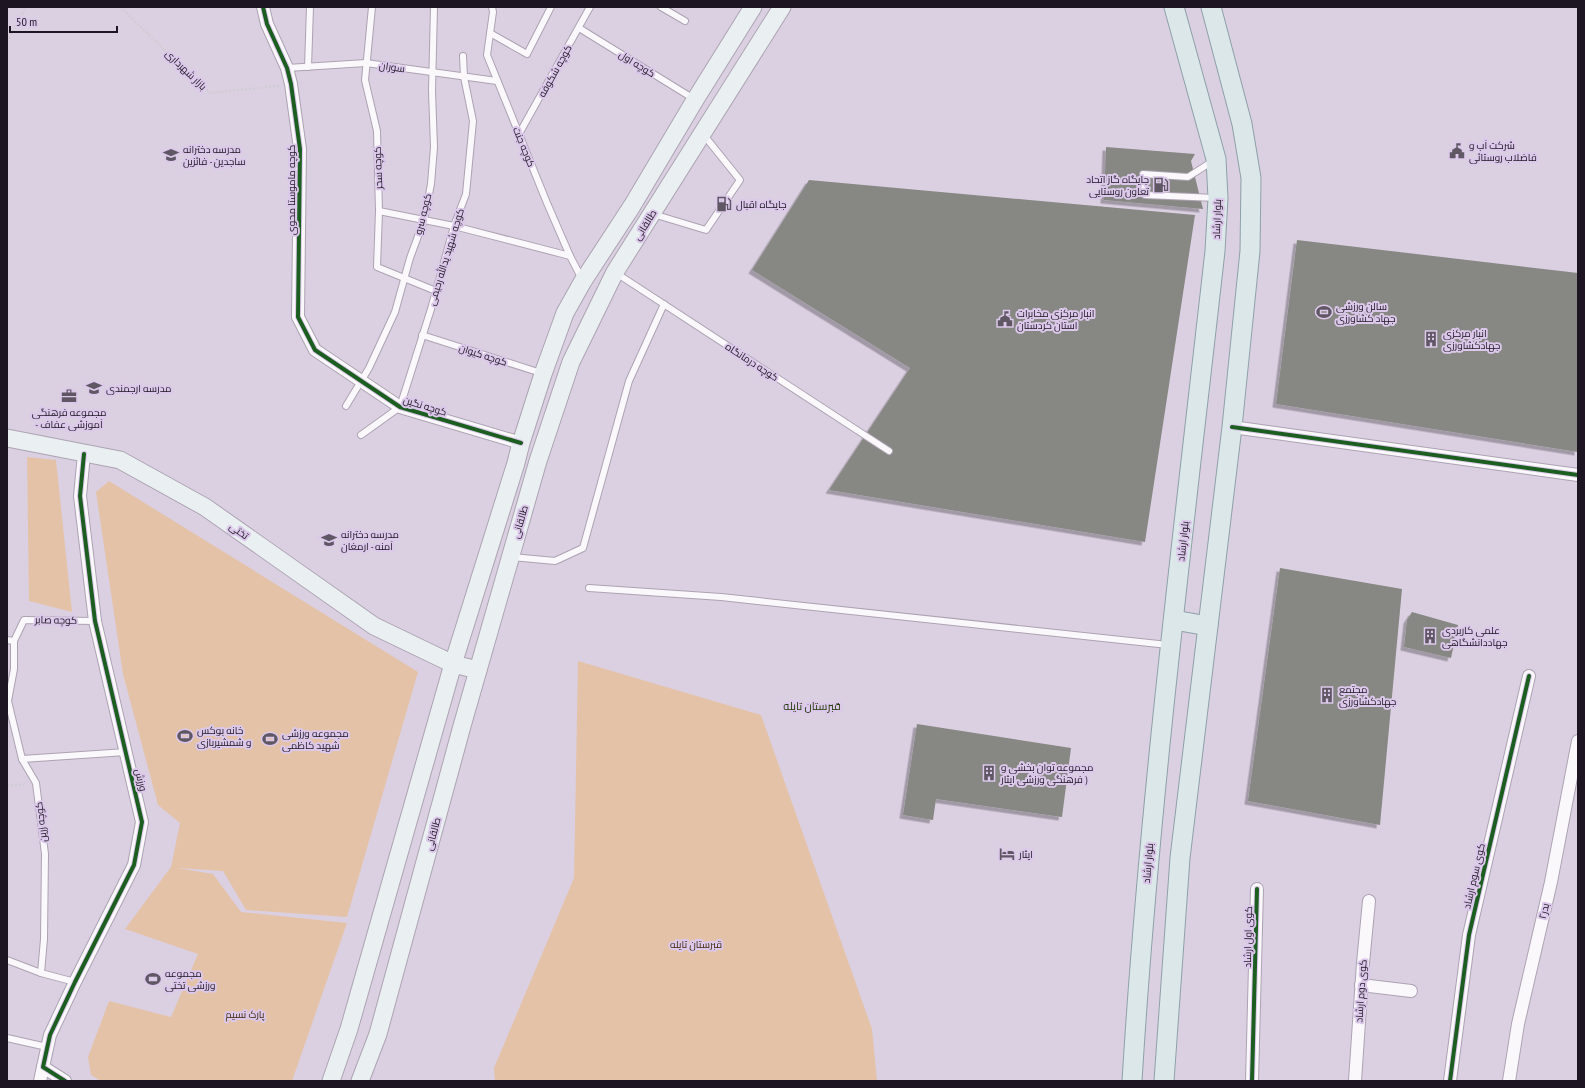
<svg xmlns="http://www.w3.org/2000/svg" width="1585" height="1088" font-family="'PT Sans Narrow',Cairo,sans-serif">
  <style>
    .green { fill: #e4c2a7 }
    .building { fill: #878883; filter: url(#shadow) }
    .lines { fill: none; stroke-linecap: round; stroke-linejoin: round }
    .lane-casing { stroke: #aca3b2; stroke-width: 8 }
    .street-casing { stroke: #aca3b2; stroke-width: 14 }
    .secondary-casing { stroke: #aca3b2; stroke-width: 19 }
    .primary-casing { stroke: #8ea0a8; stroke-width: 21 }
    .path { stroke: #d0cdd3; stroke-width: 2.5; stroke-dasharray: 2 2; stroke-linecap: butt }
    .lane { stroke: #faf8fb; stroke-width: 6 }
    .street { stroke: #faf8fb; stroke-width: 12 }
    .secondary { stroke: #eaeff1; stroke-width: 17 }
    .primary { stroke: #dbe7e9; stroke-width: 19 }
    .cycleway-casing { stroke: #dcc8ea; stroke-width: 6 }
    .cycleway { stroke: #1b5e20; stroke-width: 4 }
    .labels { text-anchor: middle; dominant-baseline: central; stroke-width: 4; stroke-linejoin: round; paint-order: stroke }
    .street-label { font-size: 10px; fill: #1d1622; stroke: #dcc8ea }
    .poi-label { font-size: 10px; fill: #1d1622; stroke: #dcc8ea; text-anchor: start }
    .park-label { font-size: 10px; fill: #40290b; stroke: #dcc8ea }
    .neighbourhood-label { font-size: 11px; fill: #233b07; stroke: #dcc8ea }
  </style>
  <defs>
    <filter id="shadow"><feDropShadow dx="-3.5" dy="3.5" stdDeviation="0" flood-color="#0004"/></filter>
  </defs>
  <rect width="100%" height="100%" fill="#dbd0e2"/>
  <g class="green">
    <path d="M27 457 56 460 72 612 29 601Z"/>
    <path d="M109 481 418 672 347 917 246 910 223 871 177 868 213 874 241 912 347 923 292 1081H101L91 1075 88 1057 109 1001 171 1017 198 954 125 929 171 867 180 823 158 805 123 674 96 492Z"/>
    <path d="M578 661 761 715 872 1029 877 1081H495L494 1068 574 878Z"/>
  </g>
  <g class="building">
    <path d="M1106 147 1195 154 1191 161 1203 209 1104 200Z"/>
    <path d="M809 180 1195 215 1145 542 829 490 910 368 752 270Z"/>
    <path d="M1297 240 1578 273V452L1276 404Z"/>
    <path d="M1280 568 1402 589 1380 825 1248 801Z"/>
    <path d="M1412 612 1458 625 1451 658 1404 647 1407 620Z"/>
    <path d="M917 724 1071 748 1062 817 936 799 933 820 903 815Z"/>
  </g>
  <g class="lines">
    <g class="lane-casing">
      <g id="lane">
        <path d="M372 7 365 80 377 131 379 211 377 267 436 291"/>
        <path d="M492 7 493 12 487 55 547 203 570 256 582 279"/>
        <path d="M661 7 685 21"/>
        <path d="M579 28 694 99"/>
        <path d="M490 33 527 54 551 7"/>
        <path d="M308 67 310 7"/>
        <path d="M287 68 366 63 497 81"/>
        <path d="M519 134 590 7"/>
        <path d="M1213 161 1188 177 1143 174 1145 195 1216 198"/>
        <path d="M379 211 454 226 570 256"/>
        <path d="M653 214 706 230 740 180 703 134"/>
        <path d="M616 273 889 451"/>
        <path d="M422 335 541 373"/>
        <path d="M346 406 369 368 395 312 410 258 424 220 431 184 434 147 432 91 434 7"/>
        <path d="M361 435 400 407 431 309 454 226 466 194 473 121 464 77 463 56"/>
        <path d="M512 557 555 561 583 548 629 381 664 304"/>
        <path d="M589 588 721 597 1168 645"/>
        <path d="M7 640 14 641 24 620 95 621"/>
        <path d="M14 641V669L8 701 22 759 36 783 45 854 44 939 41 973 75 982"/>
        <path d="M22 759 126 752"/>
        <path d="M7 960 41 973"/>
        <path d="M7 1038 47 1047"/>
      </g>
    </g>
    <g class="street-casing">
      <g id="street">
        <path d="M263 7 267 24 287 68 291 84 300 149 298 317 315 350 400 407 521 443"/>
        <path d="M1232 427 1578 475"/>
        <path d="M1361 985 1411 991"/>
        <path d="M40 1081 43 1067"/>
        <path d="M65 1081 43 1067 50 1035 75 982 134 865 142 822 95 621 80 496 84 454"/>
        <path d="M1252 1081 1257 889"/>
        <path d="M1355 1081 1363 963 1369 901"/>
        <path d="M1450 1081 1469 935 1529 676"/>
        <path d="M1509 1081 1518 1024 1551 882 1578 741"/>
      </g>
    </g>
    <g class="secondary-casing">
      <g id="secondary">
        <path d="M7 438 120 460 205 507 374 626 453 664 478 670"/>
        <path d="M331 1081 349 1029 453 664 516 463 521 443 543 374 565 313 583 281 632 206 695 100 753 7"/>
        <path d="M360 1081 378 1034 462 726 538 461 571 362 615 272 782 7"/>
      </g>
    </g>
    <g class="primary-casing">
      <g id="primary">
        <path d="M1174 620 1208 626"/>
        <path d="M1132 1081C1149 803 1184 527 1215 251L1218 198 1216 159 1174 7"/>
        <path d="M1164 1081 1180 858 1232 427 1250 251 1251 178 1242 124 1211 7"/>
      </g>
    </g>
    <g class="path">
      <path d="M120 7 210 93 279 86"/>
      <path d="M7 42 26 7"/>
      <path d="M7 786 26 784"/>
    </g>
    <use href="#lane" class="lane"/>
    <use href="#street" class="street"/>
    <use href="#secondary" class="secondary"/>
    <use href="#primary" class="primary"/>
    <g class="cycleway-casing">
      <g id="cycleway">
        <path d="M263 7 267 24 287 68 291 84 300 149 298 317 315 350 400 407 521 443"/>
        <path d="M1232 427 1578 475"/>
        <path d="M65 1081 43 1067 50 1035 75 982 134 865 142 822 95 621 80 496 84 454"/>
        <path d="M1252 1081 1257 889"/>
        <path d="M1450 1081 1469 935 1529 676"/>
      </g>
    </g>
    <use href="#cycleway" class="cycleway"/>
  </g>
  <defs>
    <g id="civic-bare" transform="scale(1.2)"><path d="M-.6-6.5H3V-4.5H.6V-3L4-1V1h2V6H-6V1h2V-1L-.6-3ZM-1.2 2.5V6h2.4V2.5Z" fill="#605765" stroke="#dcc8ea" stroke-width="2.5" paint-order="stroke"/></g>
    <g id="school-bare" transform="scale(1.2)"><path d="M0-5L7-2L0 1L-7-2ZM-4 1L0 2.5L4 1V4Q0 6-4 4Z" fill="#605765" stroke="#dcc8ea" stroke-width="2.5" paint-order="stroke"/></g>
    <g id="fuel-bare" transform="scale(1.2)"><path d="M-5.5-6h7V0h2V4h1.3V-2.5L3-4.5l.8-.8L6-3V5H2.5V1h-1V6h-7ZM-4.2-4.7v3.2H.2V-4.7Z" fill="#605765" stroke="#dcc8ea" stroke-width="2.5" paint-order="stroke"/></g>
    <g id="stadium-bare" transform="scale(1.2)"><path d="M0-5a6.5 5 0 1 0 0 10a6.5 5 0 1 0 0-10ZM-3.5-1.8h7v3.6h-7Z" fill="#605765" stroke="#dcc8ea" stroke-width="2.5" paint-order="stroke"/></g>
    <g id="building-bare" transform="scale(1.2)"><path d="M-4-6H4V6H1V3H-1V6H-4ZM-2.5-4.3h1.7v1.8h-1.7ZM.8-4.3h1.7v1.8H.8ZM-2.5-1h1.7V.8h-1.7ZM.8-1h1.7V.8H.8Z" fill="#605765" stroke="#dcc8ea" stroke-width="2.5" paint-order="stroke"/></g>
    <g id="office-bare" transform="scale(1.2)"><path d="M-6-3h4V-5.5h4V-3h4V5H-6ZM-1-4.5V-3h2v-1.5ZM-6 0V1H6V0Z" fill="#605765" stroke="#dcc8ea" stroke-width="2.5" paint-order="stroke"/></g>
    <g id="hotel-bare" transform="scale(1.2)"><path d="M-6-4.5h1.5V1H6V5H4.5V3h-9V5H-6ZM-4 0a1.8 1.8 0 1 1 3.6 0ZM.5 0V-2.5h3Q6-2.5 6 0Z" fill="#605765" stroke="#dcc8ea" stroke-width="2.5" paint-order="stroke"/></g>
  </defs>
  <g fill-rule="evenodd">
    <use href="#civic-bare" x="1457" y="151"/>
    <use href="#school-bare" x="171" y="155"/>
    <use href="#fuel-bare" x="1161" y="185"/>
    <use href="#fuel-bare" x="724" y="204"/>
    <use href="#stadium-bare" x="1324" y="312"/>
    <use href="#civic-bare" x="1005" y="319"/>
    <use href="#building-bare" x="1431" y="339"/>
    <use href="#school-bare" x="94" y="388"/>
    <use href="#office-bare" x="69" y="396"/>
    <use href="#school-bare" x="329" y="540"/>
    <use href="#building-bare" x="1430" y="636"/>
    <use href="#building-bare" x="1327" y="695"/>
    <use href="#stadium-bare" x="185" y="736"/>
    <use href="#stadium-bare" x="270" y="739"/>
    <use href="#building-bare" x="989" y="773"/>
    <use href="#hotel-bare" x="1007" y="854"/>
    <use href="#stadium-bare" x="153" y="979"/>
  </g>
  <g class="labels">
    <g class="street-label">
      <text transform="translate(637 64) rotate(32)">کوچه اول</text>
      <text transform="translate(392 67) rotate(8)">سوران</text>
      <text transform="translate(186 70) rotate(44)">بازار شهرداری</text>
      <text transform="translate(555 71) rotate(-61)">کوچه شکوفه</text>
      <text transform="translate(524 147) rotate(68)">کوچه جنت</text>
      <text transform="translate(378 168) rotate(-92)">کوچه سحر</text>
      <text transform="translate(291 190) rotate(-90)">کوچه ماموستا محوی</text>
      <text transform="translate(423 214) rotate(-76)">کوچه سرو</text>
      <text transform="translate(1217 219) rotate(-88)">بلوار ارشاد</text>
      <text transform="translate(645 225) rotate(-58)">طالقانی</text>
      <text transform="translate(446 257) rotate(-73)">کوچه شهید یدالله رحیمی</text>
      <text transform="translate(483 355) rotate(18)">کوچه کیوان</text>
      <text transform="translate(752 362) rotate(33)">کوچه درمانگاه</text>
      <text transform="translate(425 406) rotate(17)">کوچه نگین</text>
      <text transform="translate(520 522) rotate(-74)">طالقانی</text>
      <text transform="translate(239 531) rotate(35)">تختی</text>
      <text transform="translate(1183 541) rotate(-84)">بلوار ارشاد</text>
      <text transform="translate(56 620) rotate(1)">کوچه صابر</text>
      <text transform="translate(141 780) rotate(77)">ورزش</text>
      <text transform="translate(41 822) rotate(-97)">کوچه زرین</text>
      <text transform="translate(433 834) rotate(-75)">طالقانی</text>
      <text transform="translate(1148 863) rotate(-85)">بلوار ارشاد</text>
      <text transform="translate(1474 876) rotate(-77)">کوی سوم ارشاد</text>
      <text transform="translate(1544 911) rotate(-77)">بدر۲</text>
      <text transform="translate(1248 937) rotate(-89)">کوی اول ارشاد</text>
      <text transform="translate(1361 991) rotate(-86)">کوی دوم ارشاد</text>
    </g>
    <g class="poi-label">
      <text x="1469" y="145">شرکت آب و<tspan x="1469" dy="12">فاضلاب روستائی</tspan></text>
      <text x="183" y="149">مدرسه دخترانه<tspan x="183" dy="12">ساجدین - فائزین</tspan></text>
      <text x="1149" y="179" text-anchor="end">جایگاه گاز اتحاد<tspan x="1149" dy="12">تعاون روستایی</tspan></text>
      <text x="736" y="204">جایگاه اقبال</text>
      <text x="1336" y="306">سالن ورزشی<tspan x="1336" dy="12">جهاد کشاورزی</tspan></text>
      <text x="1017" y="313">انبار مرکزی مخابرات<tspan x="1017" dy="12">استان کردستان</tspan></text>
      <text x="1443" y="333">انبار مرکزی<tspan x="1443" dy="12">جهادکشاورزی</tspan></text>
      <text x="106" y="388">مدرسه ارجمندی</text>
      <text x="69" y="412" text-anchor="middle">مجموعه فرهنگی<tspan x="69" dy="12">- آموزشی عفاف</tspan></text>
      <text x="341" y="534">مدرسه دخترانه<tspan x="341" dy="12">آمنه - ارمغان</tspan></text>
      <text x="1442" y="630">علمی کاربردی<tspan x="1442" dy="12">جهاددانشگاهی</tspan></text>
      <text x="1339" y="689">مجتمع<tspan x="1339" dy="12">جهادکشاورزی</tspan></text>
      <text x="197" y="730">خانه بوکس<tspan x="197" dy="12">و شمشیربازی</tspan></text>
      <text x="282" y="733">مجموعه ورزشی<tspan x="282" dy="12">شهید کاظمی</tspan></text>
      <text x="1001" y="767">مجموعه توان بخشی و<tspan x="1001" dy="12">فرهنگی ورزشی ایثار )</tspan></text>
      <text x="1019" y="854">ایثار</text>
      <text x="165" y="973">مجموعه<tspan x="165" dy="12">ورزشی تختی</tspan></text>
    </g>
    <g class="park-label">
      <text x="696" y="944">قبرستان تایله</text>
      <text x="245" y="1014">پارک نسیم</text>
    </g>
    <g class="neighbourhood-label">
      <text x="812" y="706">قبرستان تایله</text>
    </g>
  </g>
  <rect width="1585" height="1088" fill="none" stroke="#1d1622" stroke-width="16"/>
  <path d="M10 26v6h107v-6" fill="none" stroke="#1d1622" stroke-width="2"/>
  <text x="16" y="26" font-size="12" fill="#1d1622" stroke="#dcc8ea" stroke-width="3" paint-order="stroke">50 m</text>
</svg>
